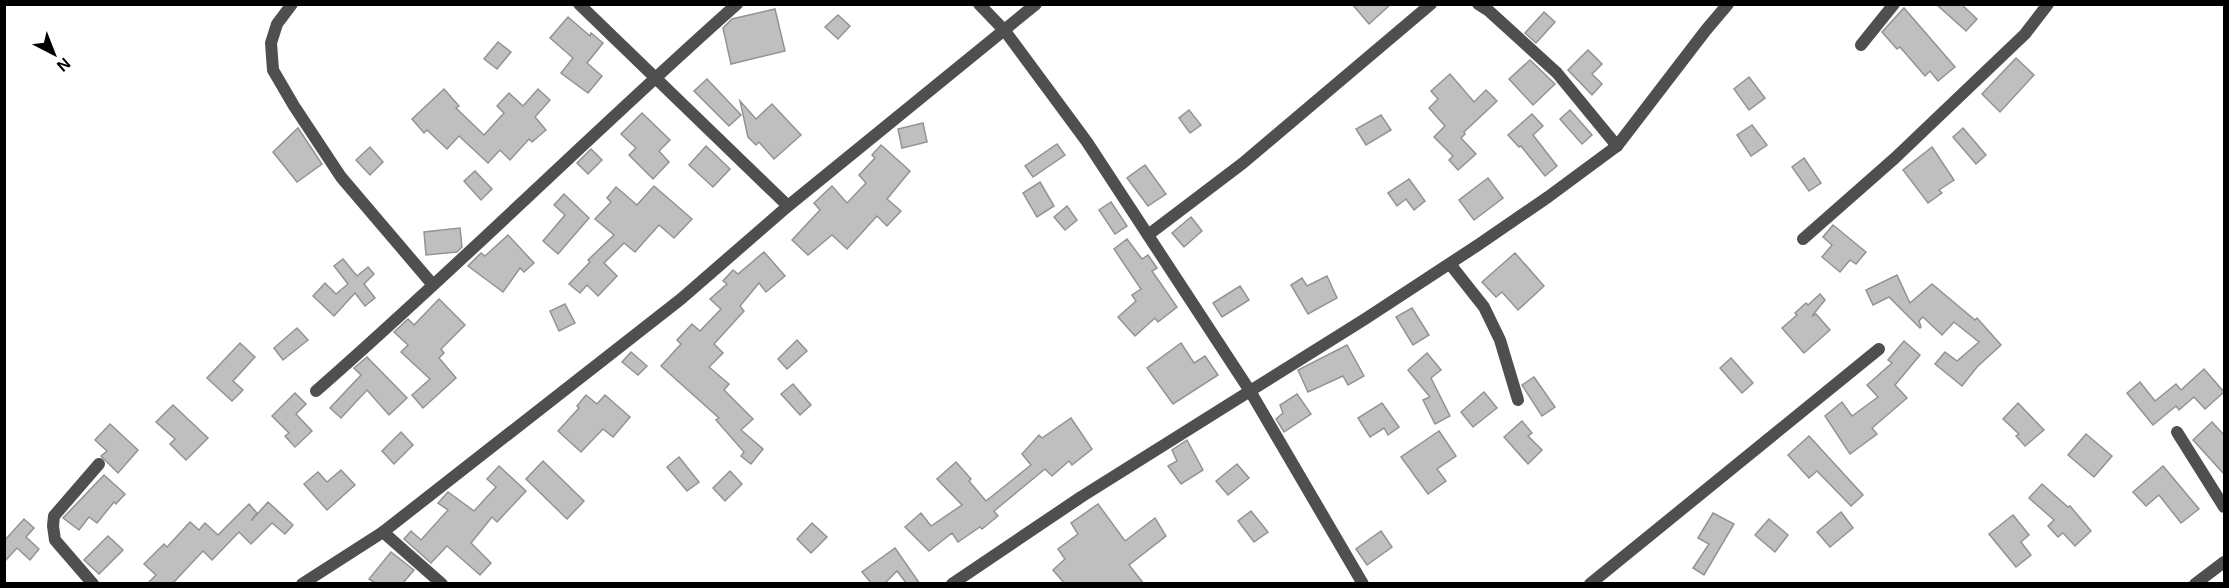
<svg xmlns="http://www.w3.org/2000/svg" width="2229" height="588" font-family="Helvetica,sans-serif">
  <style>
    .building { fill: #bfbfbf; stroke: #939393; stroke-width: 1.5 }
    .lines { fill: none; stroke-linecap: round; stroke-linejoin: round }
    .minor { stroke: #4f4f4f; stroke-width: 12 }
  </style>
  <rect width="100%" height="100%" fill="#fff"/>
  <g class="building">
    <path d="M1352 4H1391L1369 24Z"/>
    <path d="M1936 4H1961L1977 19 1966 31Z"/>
    <path d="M1904 8 1955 67 1938 81 1930 71 1925 76 1900 47 1897 49 1882 32Z"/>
    <path d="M775 9 785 51 731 64 723 28 732 19Z"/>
    <path d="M1544 12 1555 22 1536 43 1525 33Z"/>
    <path d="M838 15 850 26 838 39 825 27Z"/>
    <path d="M568 17 590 36 591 33 603 43 587 63 602 76 588 93 561 73 573 58 550 38Z"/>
    <path d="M498 42 511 52 497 69 484 59Z"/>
    <path d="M1588 50 1602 64 1592 74 1602 84 1592 95 1568 70Z"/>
    <path d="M2016 58 2034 75 2000 112 1982 94Z"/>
    <path d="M1530 60 1555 84 1533 105 1509 79Z"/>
    <path d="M1450 74 1474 102 1486 90 1497 101 1464 132 1465 134 1461 138 1476 154 1458 170 1449 160 1453 156 1434 137 1445 126 1429 108 1438 99 1431 91Z"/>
    <path d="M1749 77 1765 98 1749 110 1734 89Z"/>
    <path d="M707 79 741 115 729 126 694 91Z"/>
    <path d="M444 89 459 106 456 108 484 135 504 113 497 106 509 93 523 106 538 89 550 100 535 117 546 130 532 142 529 139 510 160 500 150 488 163 459 136 447 149 427 130 424 133 412 119Z"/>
    <path d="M740 101 756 119 772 104 801 135 774 159 759 142 756 145 748 137Z"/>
    <path d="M1189 110 1201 125 1190 133 1179 118Z"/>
    <path d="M1570 110 1592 135 1582 144 1560 119Z"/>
    <path d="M642 113 670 140 659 151 669 162 653 179 629 155 636 148 621 134Z"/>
    <path d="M1532 114 1543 126 1533 135 1557 166 1545 176 1521 146 1519 147 1508 135Z"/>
    <path d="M1381 115 1391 130 1366 145 1356 129Z"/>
    <path d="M923 123 927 142 902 148 898 129Z"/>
    <path d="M1752 125 1767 145 1751 156 1737 135Z"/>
    <path d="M298 128 322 164 297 182 273 152Z"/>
    <path d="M1963 128 1986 155 1976 164 1953 137Z"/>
    <path d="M1057 144 1065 155 1033 177 1025 166Z"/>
    <path d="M881 145 910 171 887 199 901 211 887 226 877 216 847 249 832 235 808 255 792 240 820 210 814 203 832 186 847 203 866 183 859 175 875 158 872 155Z"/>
    <path d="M706 146 730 169 713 187 689 165Z"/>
    <path d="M370 147 383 162 370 175 356 160Z"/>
    <path d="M1932 147 1954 180 1939 190 1942 193 1928 203 1903 170Z"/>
    <path d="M591 149 602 160 588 174 577 163Z"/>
    <path d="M1804 158 1821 183 1809 191 1792 167Z"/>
    <path d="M1145 165 1166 194 1148 206 1127 178Z"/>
    <path d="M475 171 492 189 481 200 464 181Z"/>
    <path d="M1488 178 1503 198 1474 220 1459 200Z"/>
    <path d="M1409 179 1425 201 1414 210 1406 199 1397 206 1388 193Z"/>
    <path d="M1040 182 1054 206 1037 217 1023 193Z"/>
    <path d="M654 186 692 219 674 238 659 225 635 252 624 243 604 263 617 276 598 296 587 285 580 293 569 284 590 262 588 260 614 235 595 219 611 202 607 198 616 187 637 205Z"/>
    <path d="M564 194 589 218 558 254 543 241 565 215 554 205Z"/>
    <path d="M1111 202 1127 226 1115 234 1099 210Z"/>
    <path d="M1067 206 1077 220 1065 230 1054 217Z"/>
    <path d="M1191 217 1202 231 1184 247 1172 233Z"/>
    <path d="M1833 225 1866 252 1856 264 1850 260 1840 272 1822 257 1832 245 1823 237Z"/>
    <path d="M460 228 462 247 457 252 426 255 424 232Z"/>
    <path d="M508 235 534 263 524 272 520 268 503 292 468 266 481 253 485 256Z"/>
    <path d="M1127 239 1142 259 1148 255 1157 268 1152 271 1177 307 1158 322 1155 318 1135 336 1118 317 1136 301 1132 295 1141 289 1114 249Z"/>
    <path d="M764 252 785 276 766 292 759 283 740 306 744 311 714 344 723 353 709 367 729 384 724 390 753 419 741 430 763 449 751 464 741 456 744 452 716 420 719 418 661 366 681 344 677 340 692 324 700 331 721 309 710 299 727 284 723 281 733 270 738 274Z"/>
    <path d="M1515 253 1544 286 1518 310 1502 292 1496 297 1482 282Z"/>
    <path d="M343 259 357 276 368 267 374 274 364 284 375 298 365 306 355 293 334 316 313 296 325 283 336 294 348 284 334 266Z"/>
    <path d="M1897 275 1910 303 1932 284 1975 320 1977 318 2001 345 1977 367 1962 386 1935 364 1945 352 1957 361 1979 342 1954 322 1942 335 1923 317 1919 321 1921 327 1920 328 1889 297 1873 305 1866 290Z"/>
    <path d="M1327 276 1337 298 1308 314 1291 285 1302 278 1307 286Z"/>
    <path d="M1240 286 1249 300 1222 317 1213 303Z"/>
    <path d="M1820 294 1825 300 1812 316 1816 314 1830 330 1804 353 1782 328 1797 315 1795 313 1806 303 1808 305Z"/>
    <path d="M439 299 465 325 441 349 444 353 439 358 456 378 423 408 412 395 430 379 401 352 408 345 394 332 408 319 414 325Z"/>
    <path d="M565 304 575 323 559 331 550 311Z"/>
    <path d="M1412 308 1429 335 1413 345 1396 317Z"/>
    <path d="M297 328 308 340 283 360 274 348Z"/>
    <path d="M797 340 807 351 787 369 778 359Z"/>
    <path d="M1904 341 1920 355 1895 385 1907 398 1872 428 1877 434 1850 454 1825 416 1842 402 1852 416 1878 397 1867 385 1892 363 1888 360Z"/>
    <path d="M240 343 255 357 233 381 243 390 232 401 207 378Z"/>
    <path d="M1181 343 1194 363 1205 356 1218 375 1173 404 1147 368Z"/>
    <path d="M1347 345 1364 376 1348 385 1343 376 1308 392 1298 370Z"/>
    <path d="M631 352 647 366 638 375 622 362Z"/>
    <path d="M1427 353 1441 370 1431 378 1450 416 1435 424 1423 400 1430 397 1408 370Z"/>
    <path d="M367 357 407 398 389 415 367 390 341 418 330 408 361 375 354 368Z"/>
    <path d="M1731 358 1753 383 1742 393 1720 368Z"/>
    <path d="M2204 369 2224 392 2205 409 2194 397 2179 410 2176 406 2153 425 2127 393 2140 382 2155 401 2176 384 2181 390Z"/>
    <path d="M1534 377 1555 407 1542 416 1522 385Z"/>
    <path d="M793 384 811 405 800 415 781 394Z"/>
    <path d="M1484 392 1497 408 1473 427 1461 412Z"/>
    <path d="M295 393 306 404 296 414 312 431 295 447 285 436 289 433 272 416Z"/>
    <path d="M1297 394 1311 414 1284 432 1276 419 1283 413 1280 405Z"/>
    <path d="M586 395 597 404 605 395 630 417 613 437 603 429 581 452 558 431 579 408 577 406Z"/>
    <path d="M1382 403 1399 427 1388 435 1384 428 1370 437 1358 418Z"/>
    <path d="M2018 403 2044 430 2025 446 2016 436 2019 434 2003 419Z"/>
    <path d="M173 405 208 438 186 460 170 444 175 439 156 422Z"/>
    <path d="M1071 418 1092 449 1072 465 1069 461 1052 476 1045 469 994 511 998 516 982 529 980 527 958 542 952 533 929 551 905 527 921 513 931 526 962 505 937 479 956 462 971 479 969 481 986 501 1031 465 1022 454 1039 435 1042 438Z"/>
    <path d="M1522 421 1532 433 1528 436 1542 450 1528 464 1504 437Z"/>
    <path d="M2212 422 2224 435V474L2193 440Z"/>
    <path d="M110 424 138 450 118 473 101 456 107 451 95 440Z"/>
    <path d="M1439 431 1456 456 1437 469 1446 481 1428 494 1401 457Z"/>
    <path d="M401 432 413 445 394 464 382 451Z"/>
    <path d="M2086 434 2112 456 2094 477 2068 455Z"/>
    <path d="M1809 436 1863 495 1851 506 1817 471 1809 478 1788 455Z"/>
    <path d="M1187 440 1203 470 1181 484 1168 466 1177 461 1172 450Z"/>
    <path d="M679 457 699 482 687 491 667 467Z"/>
    <path d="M543 461 584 501 567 519 526 479Z"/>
    <path d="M1237 464 1249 478 1228 495 1216 481Z"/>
    <path d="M499 466 526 491 497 522 492 517 471 543 491 563 480 575 447 546 431 563 404 539 411 531 421 540 448 510 438 503 448 492 474 511 496 487 487 479Z"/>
    <path d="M2163 466 2199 509 2181 523 2159 495 2146 506 2133 492Z"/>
    <path d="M341 470 355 485 327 510 304 484 318 472 327 482Z"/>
    <path d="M730 471 742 484 725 501 713 488Z"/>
    <path d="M104 475 125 494 116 504 114 502 97 523 89 517 79 530 63 518Z"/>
    <path d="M2042 484 2068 507 2070 506 2091 531 2075 546 2063 533 2058 537 2048 526 2054 520 2029 498Z"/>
    <path d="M268 502 293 525 285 534 272 523 251 544 239 532 212 560 203 551 172 584H147L156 575 144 564 164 544 167 547 190 522 199 530 205 523 218 535 249 504 257 513 251 521Z"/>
    <path d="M1098 504 1125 541 1155 518 1166 536 1129 565 1144 584H1065L1053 570 1065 559 1058 549 1078 534 1071 523Z"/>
    <path d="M1251 511 1268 532 1254 542 1238 521Z"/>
    <path d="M1841 512 1853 528 1830 547 1817 532Z"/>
    <path d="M1713 513 1734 524 1704 575 1693 568 1709 544 1698 538Z"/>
    <path d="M2013 515 2029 535 2021 542 2031 555 2016 567 1989 534Z"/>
    <path d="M24 519 34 528 26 537 39 549 30 560 17 548 4 562V541Z"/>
    <path d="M1769 519 1788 535 1775 552 1755 535Z"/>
    <path d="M812 523 827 537 811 553 797 539Z"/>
    <path d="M1381 531 1392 547 1367 565 1356 549Z"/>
    <path d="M108 536 123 550 99 574 84 560Z"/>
    <path d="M895 548 920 584H907L897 571 884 584H872L862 572Z"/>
    <path d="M391 552 414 570 402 584H377L369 579Z"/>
  </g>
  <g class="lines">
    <g class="minor">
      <path d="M292 4 277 24 271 43 273 70 294 106 341 177 433 285"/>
      <path d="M579 4 788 206"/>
      <path d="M979 4 1005 31 1087 142 1250 391 1363 584"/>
      <path d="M1478 4 1489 11 1557 73 1617 146"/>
      <path d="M1861 45 1894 4"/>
      <path d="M1148 235 1243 163 1431 4"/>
      <path d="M1803 239 1895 158 2025 34 2048 4"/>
      <path d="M1450 264 1484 307 1500 340 1518 400"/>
      <path d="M316 391C459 266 594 131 737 4"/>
      <path d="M2177 432 2224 507"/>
      <path d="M383 532 442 584"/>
      <path d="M93 584 55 540 53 526 54 516 99 464"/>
      <path d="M302 584 383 532 681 299 788 206 1036 4"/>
      <path d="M952 584 1081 497 1365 319 1478 245 1548 197 1617 146 1706 30 1728 4"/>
      <path d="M1590 584 1879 349"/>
      <path d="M2195 584 2224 562"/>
    </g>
  </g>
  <rect width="2229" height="588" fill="none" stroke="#000000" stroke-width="12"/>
  <g transform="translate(54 54) rotate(138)" stroke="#ffffff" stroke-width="4.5" paint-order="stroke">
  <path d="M0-4.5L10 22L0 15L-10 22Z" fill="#000000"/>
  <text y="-9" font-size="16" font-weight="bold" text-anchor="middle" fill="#000000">N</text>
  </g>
</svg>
